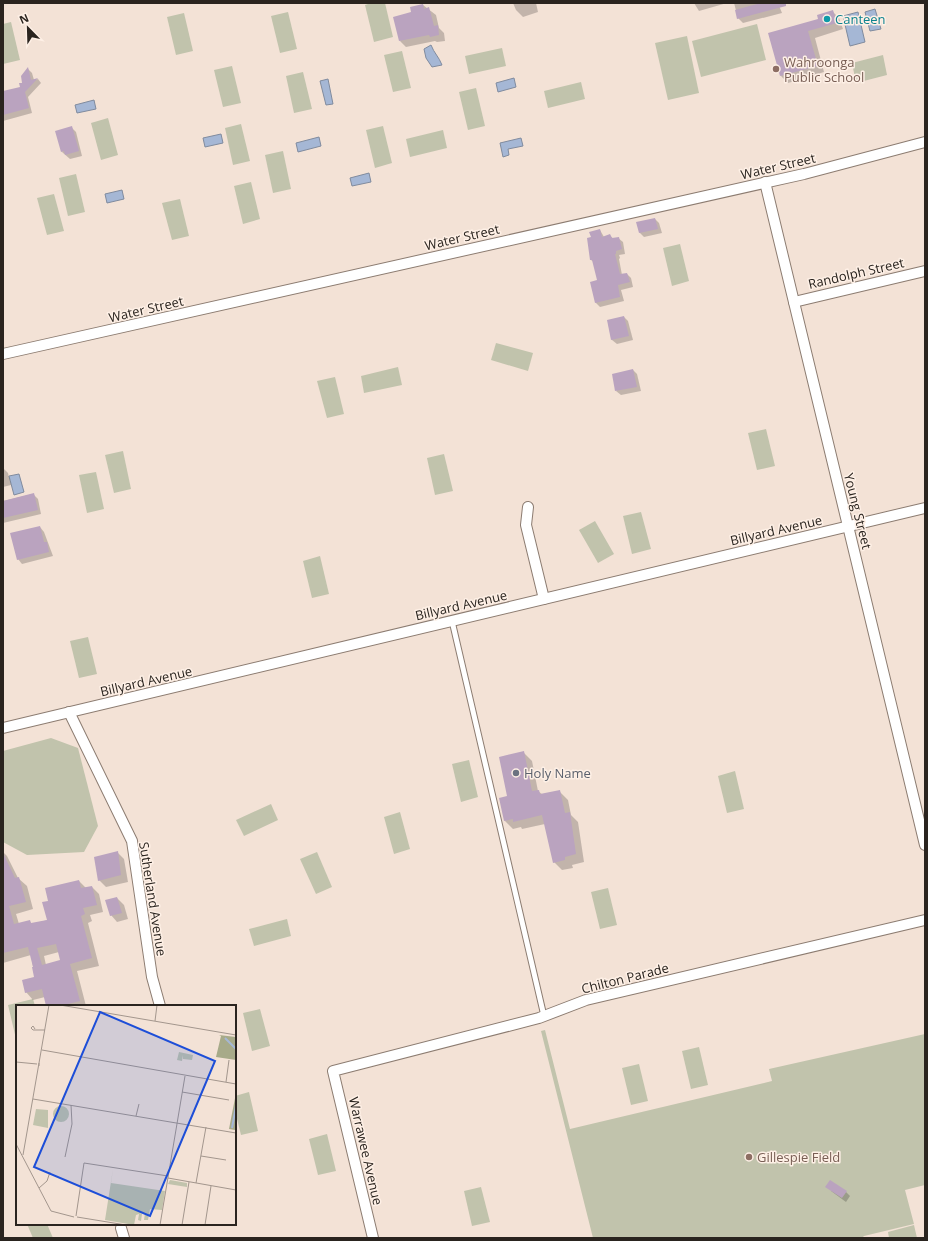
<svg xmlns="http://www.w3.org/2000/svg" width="928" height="1241" font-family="'Open Sans',sans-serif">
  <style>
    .green { fill: #c1c3ac }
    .water { fill: #a5b7d5; stroke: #808b9e }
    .shadow { fill: #0003; fill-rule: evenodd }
    .building { fill: #baa3bf; fill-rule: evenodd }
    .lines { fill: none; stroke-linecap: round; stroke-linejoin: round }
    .lane-casing { stroke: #8c7c71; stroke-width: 7 }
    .street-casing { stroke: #8c7c71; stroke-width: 12 }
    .lane { stroke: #fff; stroke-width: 5 }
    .street { stroke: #fff; stroke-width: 10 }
    .culture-dot { fill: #0f9aa8; stroke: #fef0e6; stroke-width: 1.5 }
    .education-dot { fill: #8d6e63; stroke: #fef0e6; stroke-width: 1.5 }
    .worship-dot { fill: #6b7280; stroke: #fef0e6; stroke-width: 1.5 }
    .labels { text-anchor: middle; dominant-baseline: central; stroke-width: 3; stroke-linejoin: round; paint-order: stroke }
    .culture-label { font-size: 13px; fill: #0d838f; stroke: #fef0e6; text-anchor: start }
    .education-label { font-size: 13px; fill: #785e54; stroke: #fef0e6; text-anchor: start }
    .street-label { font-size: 13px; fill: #2a241f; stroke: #fef0e6 }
    .worship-label { font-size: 13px; fill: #5b616d; stroke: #fef0e6; text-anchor: start }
    .inset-river { fill: none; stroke: #a5b7d5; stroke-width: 2 }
    .inset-road { fill: none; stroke: #a3968d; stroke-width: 1 }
    .view { fill: #1d4ed8; fill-opacity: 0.15; stroke: #1d4ed8; stroke-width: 2 }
    .inset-edge { fill: none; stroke: #2a241f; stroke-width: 2 }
  </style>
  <rect width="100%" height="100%" fill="#f3e2d6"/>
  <g class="green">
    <path d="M371 3H385L393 37 374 42 365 5Z"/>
    <path d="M288 12 297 49 280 53 271 16Z"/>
    <path d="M184 13 193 51 176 55 167 17Z"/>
    <path d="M11 22 20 60 3 64V24Z"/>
    <path d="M757 24 766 60 701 77 692 41Z"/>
    <path d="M687 36 699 93 668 100 655 43Z"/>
    <path d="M502 48 506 66 469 74 465 56Z"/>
    <path d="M402 51 411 88 393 92 384 55Z"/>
    <path d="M883 55 887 75 856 83 852 63Z"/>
    <path d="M232 66 241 103 223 107 214 70Z"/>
    <path d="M303 72 312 109 294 113 286 76Z"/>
    <path d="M581 82 585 99 548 108 544 91Z"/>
    <path d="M476 88 485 126 468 130 459 92Z"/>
    <path d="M108 118 118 155 101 160 91 123Z"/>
    <path d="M241 124 250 161 233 165 225 128Z"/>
    <path d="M383 126 392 163 375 168 366 130Z"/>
    <path d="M443 130 447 148 410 157 406 139Z"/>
    <path d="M283 151 291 189 273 193 265 155Z"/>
    <path d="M76 174 85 212 68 216 59 178Z"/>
    <path d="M251 182 260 219 243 224 234 186Z"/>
    <path d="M54 194 64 231 47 235 37 198Z"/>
    <path d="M180 199 189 236 172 240 162 203Z"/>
    <path d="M680 244 689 281 672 286 663 248Z"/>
    <path d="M496 343 533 353 528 371 491 360Z"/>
    <path d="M398 367 402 385 364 393 361 376Z"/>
    <path d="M335 377 344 414 327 418 317 381Z"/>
    <path d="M766 429 775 466 757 470 748 433Z"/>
    <path d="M123 451 131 489 114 493 105 455Z"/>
    <path d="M444 454 453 491 435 495 427 458Z"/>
    <path d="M96 472 104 509 87 513 79 475Z"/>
    <path d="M641 512 651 549 632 554 623 516Z"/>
    <path d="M595 521 614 554 598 563 579 530Z"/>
    <path d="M320 556 329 594 312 598 303 561Z"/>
    <path d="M88 637 97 674 79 678 70 641Z"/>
    <path d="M51 738 78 748 98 826 84 852 27 855 3 842V751Z"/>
    <path d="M469 760 478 797 461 802 452 764Z"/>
    <path d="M735 771 744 809 727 813 718 776Z"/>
    <path d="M271 804 278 820 244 836 236 820Z"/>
    <path d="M400 812 410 849 394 854 384 817Z"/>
    <path d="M317 852 332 887 316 894 300 859Z"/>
    <path d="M608 888 617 925 600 929 591 892Z"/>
    <path d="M287 919 291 936 254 946 249 929Z"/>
    <path d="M33 999 35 1006H17V1043L8 1005Z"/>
    <path d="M260 1009 270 1046 252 1051 243 1013Z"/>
    <path d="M545 1030 570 1129 772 1081 769 1069 925 1034V1185L905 1190 914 1224 864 1236 862 1238H593L541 1031Z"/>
    <path d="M699 1047 708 1085 691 1089 682 1051Z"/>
    <path d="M639 1064 648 1101 631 1105 622 1068Z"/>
    <path d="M249 1092 258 1131 241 1135 235 1111V1096Z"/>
    <path d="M327 1134 336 1171 318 1175 309 1139Z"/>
    <path d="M481 1187 490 1222 472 1226 464 1191Z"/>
    <path d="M27 1224H47L53 1238H33Z"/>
    <path d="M914 1225 917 1238H889L888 1232Z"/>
  </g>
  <g class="water">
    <path d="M875 9 881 29 870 31 865 12Z"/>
    <path d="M858 12 865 42 850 46 843 16Z"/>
    <path d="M431 45C434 53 439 57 442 65L432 67 426 58 424 49Z"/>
    <path d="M514 78 516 87 498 92 496 83Z"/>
    <path d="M328 79 333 104 326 105 320 81Z"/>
    <path d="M94 100 96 109 77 113 75 105Z"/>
    <path d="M221 134 223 143 205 147 203 138Z"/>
    <path d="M319 137 321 146 298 152 296 143Z"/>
    <path d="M521 138 523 146 508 149 509 155 503 157 500 143Z"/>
    <path d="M369 173 371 182 352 186 350 178Z"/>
    <path d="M122 190 124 199 107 203 105 194Z"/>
    <path d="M19 474 24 492 14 495 9 476Z"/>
  </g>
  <g class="shadow">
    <path d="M513 3H536L538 12 523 17 516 10Z"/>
    <path d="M694 3H727L699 11Z"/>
    <path d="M734 3H778L782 13 743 23 738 18Z"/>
    <path d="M423 5 436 15 439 28 444 33 445 41 437 42 435 41 406 47 400 41 412 13Z"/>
    <path d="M832 11 839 18 843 29 815 38 824 72 788 83 781 76 770 34 819 20Z"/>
    <path d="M28 69 32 73 34 80 38 79 41 83 28 97 32 113 3 121V92L21 88Z"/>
    <path d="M71 127 76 132 82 156 70 159 62 152Z"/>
    <path d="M655 219 659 223 662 233 644 237 640 233 637 223Z"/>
    <path d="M600 230 604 237 610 236 614 239 618 238 623 242 625 254 619 255 620 258 619 259 622 275 627 274 631 278 633 287 621 290 624 301 600 307 596 303 591 283 598 281 594 262 591 260 592 238Z"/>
    <path d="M624 317 628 321 633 340 617 344 612 340 608 321Z"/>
    <path d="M633 370 637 374 641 391 621 395 616 391Z"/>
    <path d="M3 468 8 473 11 485 3 487Z"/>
    <path d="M33 494 38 499 41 514 3 523V501Z"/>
    <path d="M40 527 44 532 53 556 22 564 18 559Z"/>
    <path d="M524 753 532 761 538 791 543 795 559 791 568 800 571 815 578 822 584 862 572 865 573 868 562 870 554 862 545 824 522 829 521 827 513 829 505 821 509 797Z"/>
    <path d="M3 852 7 856 18 878 27 886 33 909 16 914 19 924 30 922 32 924 48 920 49 902 79 881 86 888 92 887 99 894 103 912 90 915 92 921 88 923 99 966 77 971 86 1006H47L45 997 33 1000 26 992 35 978 31 955 3 963ZM59 952 61 961 46 965 44 956Z"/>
    <path d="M117 852 124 859 128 882 106 887 99 880Z"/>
    <path d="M117 898 124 905 128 919 117 922 111 915Z"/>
    <path d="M831 1191 846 1192 850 1196 846 1202Z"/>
  </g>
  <g class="building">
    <path d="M761 3H786V6L737 19 735 10Z"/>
    <path d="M423 4 424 9 429 7 434 26 438 25 439 35 430 37 429 35 399 41 393 17 411 12 410 7Z"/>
    <path d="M833 10 837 23 808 31 818 66 780 76 768 33 818 19 817 15Z"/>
    <path d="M28 67 31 80 38 78 25 92 29 108 3 115V91L20 87 19 83H22L21 76Z"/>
    <path d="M72 126 79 151 65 155 64 151 61 152 55 131Z"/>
    <path d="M655 218 658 229 639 233 636 222Z"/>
    <path d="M600 229 602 237 610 234 612 238 619 237 622 249 616 251V254H615L620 274 627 273 630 282 618 285 620 297 595 303 590 282 597 280 592 260H590L587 238 591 237 589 232Z"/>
    <path d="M624 316 629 336 611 340 607 320Z"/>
    <path d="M633 369 637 387 615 391 612 374Z"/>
    <path d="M34 493 38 510 3 518V501Z"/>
    <path d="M40 526 44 542H47L49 552 17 560 10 533Z"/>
    <path d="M524 751 532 791 539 790 540 794 560 790 565 813 570 812 576 854 565 857V860L553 863 542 815 513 822V819L504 821 499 798 507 796 499 757Z"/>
    <path d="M118 851 121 875 98 881 94 857Z"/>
    <path d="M3 853 15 878 19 877 26 902 9 906 14 924 30 920 31 923 47 920 42 902 48 901 45 888 79 880 81 888 92 886 97 905 83 908 85 914 81 916 92 958 70 964 80 1001 60 1006H46L42 989 25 993 22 980 34 977 32 967H33L28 947 3 953ZM56 944 60 960 42 965 37 948Z"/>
    <path d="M117 897 122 913 110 916 105 900Z"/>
    <path d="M830 1180 847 1191 842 1198 825 1187Z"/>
  </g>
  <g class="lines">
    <g class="lane-casing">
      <path id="lane" d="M452 621 544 1016"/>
    </g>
    <g class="street-casing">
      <g id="street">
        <path d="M765 182 925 845"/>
        <path d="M794 302 925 271"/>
        <path d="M3 354 804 174 925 142"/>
        <path d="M528 507 526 525 544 599"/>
        <path d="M69 712 132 841 152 977 160 1006"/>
        <path d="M3 728 925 508"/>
        <path d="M121 1228 124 1238"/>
        <path d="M373 1238 333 1071 539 1018 586 1000 925 920"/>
      </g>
    </g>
    <use href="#lane" class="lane"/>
    <use href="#street" class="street"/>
  </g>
  <circle class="culture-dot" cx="827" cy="19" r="4"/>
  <g class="education-dot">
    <circle cx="776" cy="69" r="4"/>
    <circle cx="749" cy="1157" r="4"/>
  </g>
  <circle class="worship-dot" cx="516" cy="773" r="4"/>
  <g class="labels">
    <g class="culture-label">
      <text x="835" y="19">Canteen</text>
    </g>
    <g class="education-label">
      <text x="784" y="62">Wahroonga<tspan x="784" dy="15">Public School</tspan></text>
      <text x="757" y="1157">Gillespie Field</text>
    </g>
    <g class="street-label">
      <text transform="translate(778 166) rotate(-13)">Water Street</text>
      <text transform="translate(462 237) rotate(-13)">Water Street</text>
      <text transform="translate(856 273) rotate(-13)">Randolph Street</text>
      <text transform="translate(146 309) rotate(-13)">Water Street</text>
      <text transform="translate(858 511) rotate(76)">Young Street</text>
      <text transform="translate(776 530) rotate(-13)">Billyard Avenue</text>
      <text transform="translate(461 605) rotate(-13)">Billyard Avenue</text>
      <text transform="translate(146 681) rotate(-13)">Billyard Avenue</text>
      <text transform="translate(153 899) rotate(81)">Sutherland Avenue</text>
      <text transform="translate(625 978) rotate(-14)">Chilton Parade</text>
      <text transform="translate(366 1151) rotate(77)">Warrawee Avenue</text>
    </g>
    <g class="worship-label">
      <text x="524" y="773">Holy Name</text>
    </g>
  </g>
  <g transform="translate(16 1005)">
    <rect width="220" height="220" fill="#f3e2d6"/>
    <path d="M163 47 177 50 176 55 167 54V50L166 56 161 55ZM37 109a8 8 0 1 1 16 0a8 8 0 1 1-16 0ZM20 104 32 105V123L17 120ZM97 164 95 178 149 186 146 205 134 204 132 215H128L129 208 123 209H126L125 216 122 215 123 209 120 210 118 220 89 215ZM154 175 171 178V182L152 179Z" fill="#c1c3ac"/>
    <path d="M203 30 220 32V55L200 52 205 31ZM220 88V112L219 125 213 124Z" fill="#a7aa89"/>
    <path class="inset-river" d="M209 33 220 44M216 123 220 101"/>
    <path class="inset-road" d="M44 0 220 30M139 16 141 0M19 24 17 21 15 23 17 25H29M26 45 220 79M0 57 21 59M23 58 33 0M210 77 213 55M166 87 213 95M17 94 220 128M120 111 123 99M0 139 35 206 58 212M7 150 23 58V61M185 151 210 155M49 152 56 119 55 100M152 173 220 185M180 178 190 122M23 183 31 176 34 167M60 211 68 158 152 171M61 212 110 220M144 220 169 71M166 220 173 177M189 220 195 181"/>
    <path class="view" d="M84 7 199 56 134 211 18 162Z"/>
    <rect width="220" height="220" class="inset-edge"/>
  </g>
  <rect width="928" height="1241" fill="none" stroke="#2a241f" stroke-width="8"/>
  <g transform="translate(28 28) rotate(337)" stroke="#fef0e6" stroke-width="3" paint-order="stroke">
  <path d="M0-3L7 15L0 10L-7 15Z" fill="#2a241f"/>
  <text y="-6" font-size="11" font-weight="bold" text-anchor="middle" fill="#2a241f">N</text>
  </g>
</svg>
